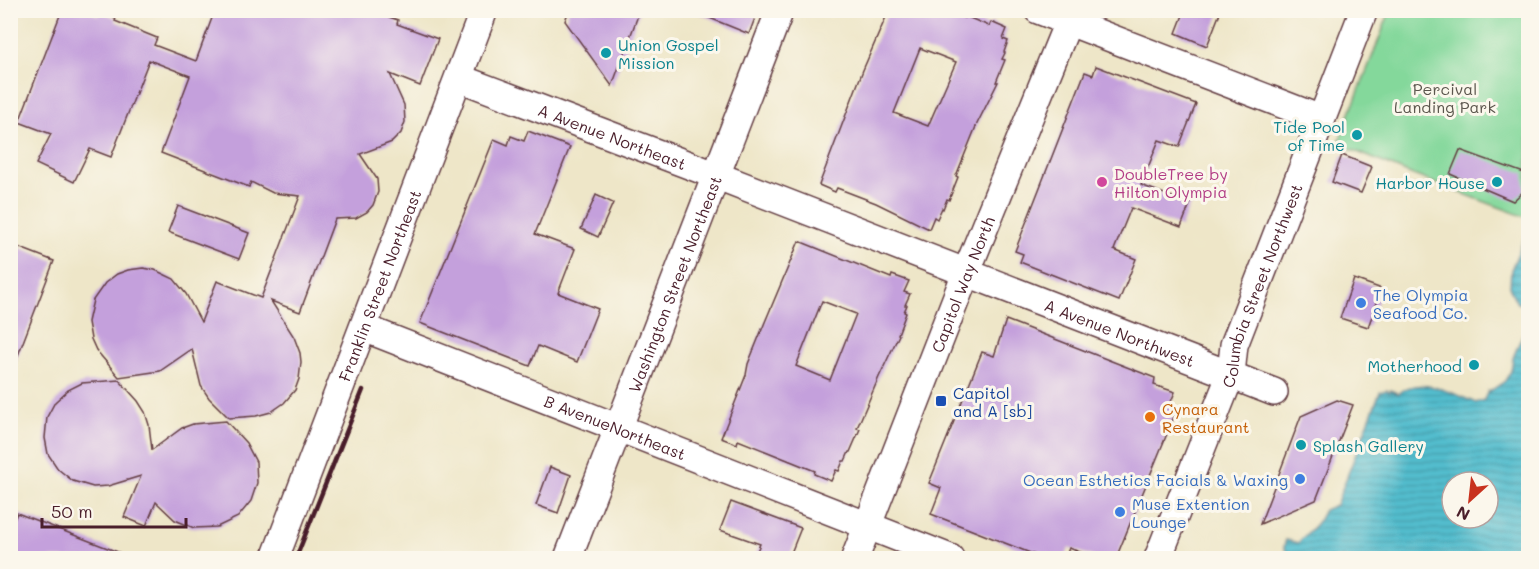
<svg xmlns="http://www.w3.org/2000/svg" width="1539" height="569" font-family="Mali,sans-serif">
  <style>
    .park { fill: #84d89b; stroke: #677c63; stroke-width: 1.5 }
    .water { fill: url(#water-rules); stroke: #4e6e7c; stroke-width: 1.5; fill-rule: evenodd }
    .building { fill: #c4a0dc; fill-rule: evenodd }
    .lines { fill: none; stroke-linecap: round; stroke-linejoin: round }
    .minor-casing { stroke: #633d43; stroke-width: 30 }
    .minor { stroke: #fff; stroke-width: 27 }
    .rail { stroke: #4a1f2b; stroke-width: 4.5 }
    .culture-dot { fill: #0f9aa8; stroke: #fbf7ec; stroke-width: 2 }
    .hotel-dot { fill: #d1479c; stroke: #fbf7ec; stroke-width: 2 }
    .shop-dot { fill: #3f7fe0; stroke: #fbf7ec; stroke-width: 2 }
    .transit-dot { fill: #1a4fb4; stroke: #fbf7ec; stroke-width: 2 }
    .food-dot { fill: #e8710a; stroke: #fbf7ec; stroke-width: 2 }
    .labels { text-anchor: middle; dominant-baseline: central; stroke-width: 6; stroke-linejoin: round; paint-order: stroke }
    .culture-label { font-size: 16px; fill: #0d838f; stroke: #fbf7ec; text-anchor: end }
    .park-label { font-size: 16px; fill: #5b564d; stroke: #fbf7ec }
    .street-label { font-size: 16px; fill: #4a1f2b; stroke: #fbf7ec }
    .hotel-label { font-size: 16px; fill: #b23c85; stroke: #fbf7ec; text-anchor: start }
    .shop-label { font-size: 16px; fill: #366cbe; stroke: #fbf7ec; text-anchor: start }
    .transit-label { font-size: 16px; fill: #164399; stroke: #fbf7ec; text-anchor: start }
    .food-label { font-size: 16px; fill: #c56008; stroke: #fbf7ec; text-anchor: start }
  </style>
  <defs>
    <pattern id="water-rules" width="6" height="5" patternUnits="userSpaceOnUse" patternTransform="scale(1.5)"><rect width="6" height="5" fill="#52bdce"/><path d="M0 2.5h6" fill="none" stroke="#4699a7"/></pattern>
  </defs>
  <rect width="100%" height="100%" fill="#fbf7ec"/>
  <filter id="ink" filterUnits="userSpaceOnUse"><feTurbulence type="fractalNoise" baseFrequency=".0167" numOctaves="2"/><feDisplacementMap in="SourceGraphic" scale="12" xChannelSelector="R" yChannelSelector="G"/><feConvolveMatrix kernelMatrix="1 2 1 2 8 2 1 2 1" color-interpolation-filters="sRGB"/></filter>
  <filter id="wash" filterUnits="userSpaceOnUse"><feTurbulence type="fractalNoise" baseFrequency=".008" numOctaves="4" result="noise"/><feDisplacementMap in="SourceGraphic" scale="24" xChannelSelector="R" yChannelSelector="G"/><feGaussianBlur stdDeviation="1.35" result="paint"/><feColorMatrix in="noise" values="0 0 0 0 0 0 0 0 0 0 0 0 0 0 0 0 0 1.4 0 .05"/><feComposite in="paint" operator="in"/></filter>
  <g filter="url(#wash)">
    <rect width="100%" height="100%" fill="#eee6c8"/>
    <path class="park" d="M1390 11H1528V218L1413 175 1338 144Z"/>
    <g class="water">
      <path d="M1528 229V311L1526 305 1517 303 1510 289 1511 270Z"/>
      <path d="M1528 312V558H1289L1284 546 1286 540 1298 543 1317 523 1324 510 1336 505 1380 392 1387 390 1389 392 1391 390 1398 394C1419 374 1454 394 1476 403L1484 400 1488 391 1489 392 1505 381 1511 371 1513 358 1526 326ZM1452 482H1488V518H1452Z"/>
    </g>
    <g id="blocks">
      <g class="building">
        <path d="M62 10H85L99 16 101 12 116 18 115 21 157 38 154 45 196 61 215 10H392L389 17 398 20 397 24 438 39 420 86 390 74 404 105 405 122 401 133 392 142 360 154 377 179 378 192 373 205 367 212 356 218 335 219 300 312 271 301 294 337 300 353 301 362 299 379 295 390 284 403 271 412 256 416 229 418 209 398 201 386 192 349 160 371 119 377 96 350 91 339 88 322 93 300 105 283 117 274 128 270 143 268 155 270 174 279 186 294 201 322 217 281 261 298 300 196 273 193 251 182 249 187 161 153 190 76 149 60 111 157 90 149 74 182 36 164 51 134 19 122Z"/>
        <path d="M569 10H640L612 86 565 21Z"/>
        <path d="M690 10H758L749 34Z"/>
        <path d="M889 10H945L964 18 965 16 989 26 991 22 1007 29 1003 39 1008 41 1004 52 1005 53 1002 59 1005 60 996 82H998L977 124 956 176 958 177 949 200 947 199 943 209 942 208 937 219 934 217 929 229 876 203 837 188 835 192 819 185 863 70ZM920 48 956 62 928 126 894 113Z"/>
        <path d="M1185 10H1221L1207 46 1176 33Z"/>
        <path d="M1096 66 1196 104 1179 147 1159 140 1141 185 1190 204 1181 227 1131 208 1114 250 1136 259 1119 301 1020 262 1023 254 1015 251 1085 72 1093 75Z"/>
        <path d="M528 131 570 147 535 234 575 249 558 293 598 309 577 362 538 346 530 366 420 323 494 139 508 145 511 136 524 141Z"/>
        <path d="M1460 150 1524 173 1525 190 1513 201 1450 174Z"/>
        <path d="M1342 155 1372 167 1361 193 1332 182Z"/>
        <path d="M596 195 613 203 598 237 581 229Z"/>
        <path d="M178 206 249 233 239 259 168 232Z"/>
        <path d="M799 241 891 278 892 275 909 281 904 292 910 294 905 305H907L904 312 906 313 898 334 899 335 879 377 857 428 860 429 850 452H849L845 461H843L839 471 836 470 831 481 814 474 815 471 738 440 737 444 721 438 746 375 748 364 765 322ZM822 301 856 314 830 380 796 366Z"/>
        <path d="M10 244 54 261 12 371H10Z"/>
        <path d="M1354 279 1382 289 1368 327 1340 318Z"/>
        <path d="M1006 320 1155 378 1154 385 1175 392 1170 404 1178 407 1116 558H1097L1069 548 1065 558H1043L931 514 941 488 929 483 982 352 994 356Z"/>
        <path d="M119 380 138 401 145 412 149 425 152 450 182 428 193 424 226 421 246 443 256 462 257 483 251 501 238 517 217 527 194 528 175 520 156 502 146 526 124 517 141 476 108 486 93 487 73 481 58 469 48 454 45 438 47 417 55 402 68 390 82 383Z"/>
        <path d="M1337 400 1353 405 1316 500 1260 524 1301 416Z"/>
        <path d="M550 467 571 475 558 513 536 505Z"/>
        <path d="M731 502 801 528 789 558H754L760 544 720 530Z"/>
        <path d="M17 513 131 557V558H10V530Z"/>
      </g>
    </g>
  </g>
  <g filter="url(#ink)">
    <use href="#blocks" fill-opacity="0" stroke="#633d43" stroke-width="1.5"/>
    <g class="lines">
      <g class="minor-casing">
        <g id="minor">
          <path d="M1038 10 1321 119"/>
          <path id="s1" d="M459 78 715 175 1274 392"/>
          <path id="s2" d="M364 328 950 558"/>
          <path id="s3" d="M275 558 484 10"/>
          <path id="s4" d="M568 558 780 10"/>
          <path id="s5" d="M855 558 966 273 1073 10"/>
          <path id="s6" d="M1158 558 1231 374 1234 345 1364 10"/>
        </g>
      </g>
      <use href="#minor" class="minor"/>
      <path class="rail" d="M296 558 363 390"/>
    </g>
  </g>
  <g class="culture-dot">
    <circle cx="606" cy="53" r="6"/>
    <circle cx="1357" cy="135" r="6"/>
    <circle cx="1497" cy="182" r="6"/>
    <circle cx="1474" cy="365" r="6"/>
    <circle cx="1301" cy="445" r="6"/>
  </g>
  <circle class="hotel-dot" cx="1102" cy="182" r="6"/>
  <g class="shop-dot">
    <circle cx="1361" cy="303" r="6"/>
    <circle cx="1300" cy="479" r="6"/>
    <circle cx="1120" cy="512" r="6"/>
  </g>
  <rect class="transit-dot" x="935" y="395" width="12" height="12" rx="3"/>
  <circle class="food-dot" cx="1150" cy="417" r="6"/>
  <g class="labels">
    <g class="culture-label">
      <text x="618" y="44" text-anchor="start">Union Gospel<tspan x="618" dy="18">Mission</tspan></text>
      <text x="1345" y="126">Tide Pool<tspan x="1345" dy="18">of Time</tspan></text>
      <text x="1485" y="182">Harbor House</text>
      <text x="1462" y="365">Motherhood</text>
      <text x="1313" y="445" text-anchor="start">Splash Gallery</text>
    </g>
    <g class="park-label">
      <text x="1445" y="88">Percival<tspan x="1445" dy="18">Landing Park</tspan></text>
    </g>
    <g class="street-label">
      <text stroke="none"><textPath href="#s1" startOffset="164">A Avenue Northeast</textPath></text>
      <text stroke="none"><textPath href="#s4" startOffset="294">Washington Street Northeast</textPath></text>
      <text stroke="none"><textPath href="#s5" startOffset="294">Capitol Way North</textPath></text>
      <text stroke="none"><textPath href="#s3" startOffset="292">Franklin Street Northeast</textPath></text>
      <text stroke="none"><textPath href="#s6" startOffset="292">Columbia Street Northwest</textPath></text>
      <text stroke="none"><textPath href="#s1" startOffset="708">A Avenue Northwest</textPath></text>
      <text stroke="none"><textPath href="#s2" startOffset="270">B AvenueNortheast</textPath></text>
    </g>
    <g class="hotel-label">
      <text x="1114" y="173">DoubleTree by<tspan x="1114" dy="18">Hilton Olympia</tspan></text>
    </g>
    <g class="shop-label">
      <text x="1373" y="294">The Olympia<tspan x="1373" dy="18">Seafood Co.</tspan></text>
      <text x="1288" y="479" text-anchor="end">Ocean Esthetics Facials &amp; Waxing</text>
      <text x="1132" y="503">Muse Extention<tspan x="1132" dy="18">Lounge</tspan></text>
    </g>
    <g class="transit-label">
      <text x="953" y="392">Capitol<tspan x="953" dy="18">and A [sb]</tspan></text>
    </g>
    <g class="food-label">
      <text x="1162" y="408">Cynara<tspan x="1162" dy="18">Restaurant</tspan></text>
    </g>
  </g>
  <rect width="1539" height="569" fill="none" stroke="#fbf7ec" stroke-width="36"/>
  <g transform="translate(1470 500) rotate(207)"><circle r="28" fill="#fbf7ec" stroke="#b4a19f" stroke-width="1.5"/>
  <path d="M0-4.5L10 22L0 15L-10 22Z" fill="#c8321e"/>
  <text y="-9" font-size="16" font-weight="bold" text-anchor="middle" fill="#4a1f2b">N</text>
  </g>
  <path d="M42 518v9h144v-9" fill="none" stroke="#4a1f2b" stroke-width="3"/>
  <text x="51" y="518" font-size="18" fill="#4a1f2b" stroke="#fbf7ec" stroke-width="4.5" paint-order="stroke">50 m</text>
</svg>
